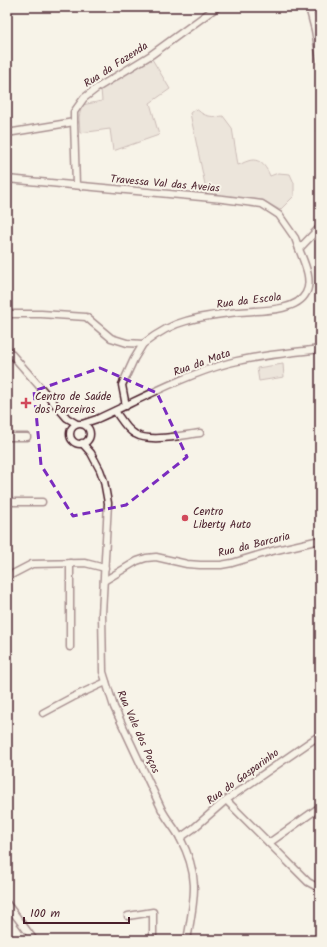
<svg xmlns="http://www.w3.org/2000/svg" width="327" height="947" font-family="Kalam,sans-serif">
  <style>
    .green { fill: #ded4cc; stroke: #947a7c }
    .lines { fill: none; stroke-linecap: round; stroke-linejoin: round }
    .minor-casing { stroke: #4a1f2b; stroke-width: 9 }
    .minor { stroke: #f7f3e8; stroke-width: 6 }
    .marked { fill: none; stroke: #7b2cbf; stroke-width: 3; stroke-dasharray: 8 5; stroke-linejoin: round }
    .poi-dot { fill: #d1495b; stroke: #f7f3e8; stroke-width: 1.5 }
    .labels { text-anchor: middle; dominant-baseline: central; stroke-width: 4; stroke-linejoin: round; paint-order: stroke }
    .street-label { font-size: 11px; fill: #4a1f2b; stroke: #f7f3e8 }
    .poi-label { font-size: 11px; fill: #4a1f2b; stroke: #f7f3e8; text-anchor: start }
  </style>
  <rect width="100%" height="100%" fill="#f7f3e8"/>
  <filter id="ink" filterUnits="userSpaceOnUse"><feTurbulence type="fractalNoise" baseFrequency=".025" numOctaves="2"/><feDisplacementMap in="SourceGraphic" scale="8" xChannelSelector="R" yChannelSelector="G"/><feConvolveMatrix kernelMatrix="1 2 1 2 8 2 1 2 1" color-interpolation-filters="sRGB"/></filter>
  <g filter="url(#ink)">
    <g class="green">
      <path d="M152 59 170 89 150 103 159 135 113 151 110 129 80 133 79 117 82 105 102 101 101 89Z"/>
      <path d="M195 109C199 110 199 112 203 114 209 117 216 117 223 116L232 128 238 165C242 164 244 162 248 161 259 157 266 166 270 176L278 173 290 174 294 183V196L280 210 263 200 207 194 190 113Z"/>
      <path d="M283 364 284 377 259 381 257 368Z"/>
    </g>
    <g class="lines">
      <g class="minor-casing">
        <g id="minor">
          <path d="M309 7 315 30 320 60"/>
          <path d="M74 122 76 185"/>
          <path d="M7 133 74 122V112L84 98 97 88 151 55 217 7"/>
          <path d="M7 179 223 199 262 204 279 215 295 238 299 249"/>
          <path d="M7 314H41L86 317 111 338 127 343 143 344C156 334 170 325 186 321 203 316 221 314 238 312 256 310 296 313 306 293 313 280 304 262 299 249L320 227"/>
          <path d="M7 349 67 418 77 424"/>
          <path d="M126 406 122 385 134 359 143 344"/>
          <path d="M115 411C121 419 126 429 135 434 150 443 183 435 200 433"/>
          <path d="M82 424 97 419C139 400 184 375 229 363 259 355 290 353 320 349"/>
          <circle cx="80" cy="434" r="10"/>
          <path d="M7 437H27"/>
          <path d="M82 443 91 453 100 470 104 481 108 503 102 614 103 672 114 707 162 810C167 820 175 828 180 838 201 877 194 900 187 940"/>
          <path d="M7 502H42"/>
          <path d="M70 563V647"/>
          <path d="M7 577 32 564 85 563 105 568"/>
          <path d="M104 581 137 561 146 558 156 557 187 564 200 565H221L232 563 272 551 320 540"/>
          <path d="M43 713 73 697 106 682"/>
          <path d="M226 800 308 882 317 887 320 886"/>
          <path d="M180 838 194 828 226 800 320 735"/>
          <path d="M269 843 320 807"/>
          <path d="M7 904 34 940"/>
          <path d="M128 916 153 912V940"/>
        </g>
      </g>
      <use href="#minor" class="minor"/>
    </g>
  </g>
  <path d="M0 0H327V947H0ZM100 368 157 393 187 457 126 505 73 516 41 465 34 391Z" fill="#f7f3e8" fill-opacity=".55" fill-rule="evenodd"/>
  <path class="marked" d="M100 368 157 393 187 457 126 505 73 516 41 465 34 391Z"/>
  <g class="poi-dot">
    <path d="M24 397h4v4h4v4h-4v4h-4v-4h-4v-4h4z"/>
    <circle cx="185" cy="518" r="4"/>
  </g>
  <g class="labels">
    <g class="street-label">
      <text transform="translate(116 65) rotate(-33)">Rua da Fazenda</text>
      <text transform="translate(165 184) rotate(5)">Travessa Val das Aveias</text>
      <text transform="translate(249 301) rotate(-7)">Rua da Escola</text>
      <text transform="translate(202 363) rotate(-20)">Rua da Mata</text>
      <text transform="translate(254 545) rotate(-14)">Rua da Barcaria</text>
      <text transform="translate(138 732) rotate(66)">Rua Vale dos Poços</text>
      <text transform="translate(243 777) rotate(-36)">Rua do Gasparinho</text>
    </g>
    <g class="poi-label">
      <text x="35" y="397">Centro de Saúde<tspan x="35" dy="13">dos Parceiros</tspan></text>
      <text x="193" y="512">Centro<tspan x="193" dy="13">Liberty Auto</tspan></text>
    </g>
  </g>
  <rect width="327" height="947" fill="none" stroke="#f7f3e8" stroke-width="24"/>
  <rect x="12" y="12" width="303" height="923" fill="none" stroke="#4a1f2b" stroke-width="1.5" filter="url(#ink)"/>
  <path d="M24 917v6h105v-6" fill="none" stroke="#4a1f2b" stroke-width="2"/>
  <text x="30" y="917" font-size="12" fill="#4a1f2b" stroke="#f7f3e8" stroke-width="3" paint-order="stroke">100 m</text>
</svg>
